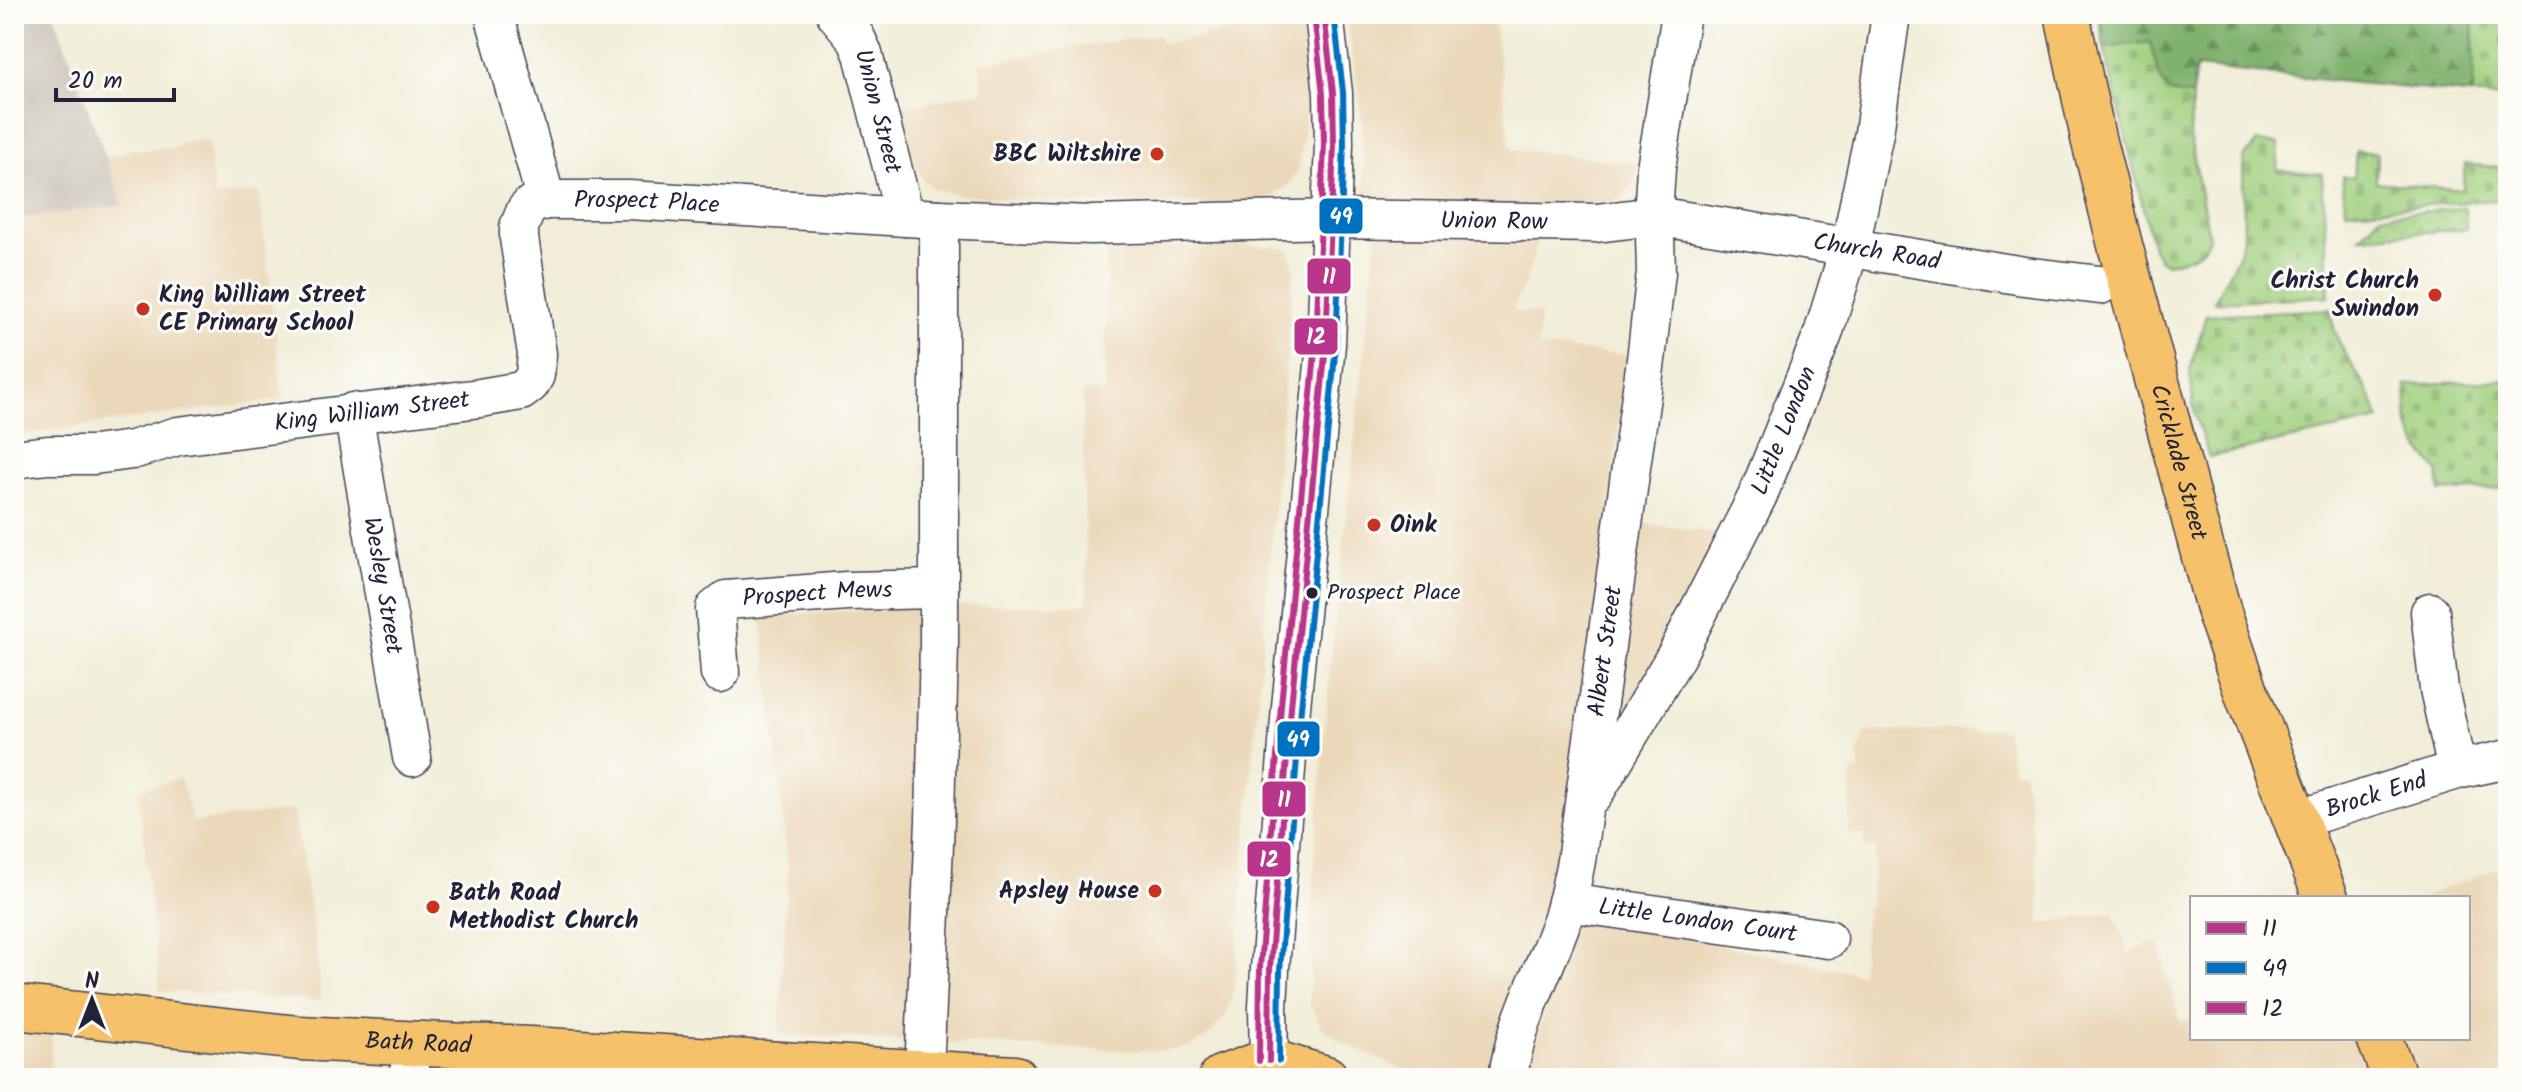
<svg xmlns="http://www.w3.org/2000/svg" width="2522" height="1092" font-family="Kalam,sans-serif">
  <style>
    .built { fill: #ebd8ba }
    .industrial { fill: #cbc3b8 }
    .grass { fill: url(#grass-dots); stroke: #61795c; stroke-width: 2 }
    .forest { fill: url(#forest-firs); stroke: #516a54; stroke-width: 2 }
    .cemetery { fill: url(#cemetery-stones); stroke: #61795c; stroke-width: 2 }
    .lines { fill: none; stroke-linecap: round; stroke-linejoin: round }
    .minor-casing { stroke: #414053; stroke-width: 41 }
    .major-casing { stroke: #414053; stroke-width: 47 }
    .minor { stroke: #fff; stroke-width: 38 }
    .major { stroke: #f5c16b; stroke-width: 44 }
    .bus-1-casing { stroke: #fdfcf7; stroke-width: 12 }
    .bus-2-casing { stroke: #fdfcf7; stroke-width: 12 }
    .bus-3-casing { stroke: #fdfcf7; stroke-width: 12 }
    .bus-1 { stroke: #b9368c; stroke-width: 6 }
    .bus-2 { stroke: #0070c0; stroke-width: 6 }
    .bus-3 { stroke: #b9368c; stroke-width: 6 }
    .poi-dot { fill: #c8321e; stroke: #fdfcf7; stroke-width: 3 }
    .bus-dot { fill: #22223b; stroke: #fdfcf7; stroke-width: 3 }
    .labels { text-anchor: middle; dominant-baseline: central; stroke-width: 6; stroke-linejoin: round; paint-order: stroke }
    .bus-label { font-size: 22px; fill: #22223b; stroke: #fdfcf7; text-anchor: start }
    .street-label { font-size: 24px; fill: #22223b; stroke: #fdfcf7 }
    .poi-label { font-size: 24px; font-weight: bold; fill: #22223b; stroke: #fdfcf7; text-anchor: end }
    .line-badge { stroke: #fdfcf7; stroke-width: 3 }
    .badge-label { font-size: 22px; text-anchor: middle; font-weight: bold; fill: #fff }
  </style>
  <defs>
    <pattern id="grass-dots" width="8" height="8" patternUnits="userSpaceOnUse" patternTransform="scale(2)"><rect width="8" height="8" fill="#a0d07e"/><path d="M2 2h.1M6 6h.1" fill="none" stroke="#8ab26e" stroke-width="1.8" stroke-linecap="round"/></pattern>
    <pattern id="forest-firs" width="22" height="20" patternUnits="userSpaceOnUse" patternTransform="scale(2)"><rect width="22" height="20" fill="#80b26d"/><path d="M5 1l3.5 6h-7zM16 11l3.5 6h-7z" fill="#68905b"/></pattern>
    <pattern id="cemetery-stones" width="16" height="16" patternUnits="userSpaceOnUse" patternTransform="scale(2)"><rect width="16" height="16" fill="#a0d07e"/><path d="M2 7V4a2 2 0 0 1 4 0v3zM10 15v-3a2 2 0 0 1 4 0v3z" fill="#8ab26e"/></pattern>
  </defs>
  <rect width="100%" height="100%" fill="#fdfcf7"/>
  <filter id="ink" filterUnits="userSpaceOnUse"><feTurbulence type="fractalNoise" baseFrequency=".0125" numOctaves="2"/><feDisplacementMap in="SourceGraphic" scale="16" xChannelSelector="R" yChannelSelector="G"/><feConvolveMatrix kernelMatrix="1 2 1 2 8 2 1 2 1" color-interpolation-filters="sRGB"/></filter>
  <filter id="wash" filterUnits="userSpaceOnUse"><feTurbulence type="fractalNoise" baseFrequency=".006" numOctaves="4" result="noise"/><feDisplacementMap in="SourceGraphic" scale="32" xChannelSelector="R" yChannelSelector="G"/><feGaussianBlur stdDeviation="1.8" result="paint"/><feColorMatrix in="noise" values="0 0 0 0 0 0 0 0 0 0 0 0 0 0 0 0 0 1.4 0 .05"/><feComposite in="paint" operator="in"/></filter>
  <g filter="url(#wash)">
    <rect width="100%" height="100%" fill="#f1edd8"/>
    <g class="built">
      <path d="M1346 14H1493L1511 149 1639 163 1634 181 1623 197 1612 204 1597 208 1365 205 1361 109Z"/>
      <path d="M1305 18 1306 112 1298 172 1287 186 1269 199 1248 204 1072 203 958 195 934 189 923 180 911 156 896 108 984 91 979 63 1159 34 1162 44Z"/>
      <path d="M207 140 215 196 259 191 283 399 14 435V219L122 205 107 158 136 148 138 151 179 147V144Z"/>
      <path d="M1377 233H1533L1538 244 1523 289 1515 303 1514 312 1540 314 1538 347 1628 355 1564 874 1498 1078H1421L1345 1044 1328 1032 1321 1026 1311 1006 1309 997 1315 852 1329 677Z"/>
      <path d="M1251 245 1285 248 1289 251 1294 267 1234 989 1227 1014 1207 1037 1191 1046 1173 1050 1133 1051 779 1035 788 865 761 616 928 606 1087 605 1082 391 1105 392 1106 250Z"/>
      <path d="M1629 521 1721 534 1688 599 1666 633 1623 731 1603 722Z"/>
      <path d="M2005 729 2013 771 2023 770 2029 805 2040 897V924L2113 912 2128 952 2158 942 2180 1022 2192 1019V1038H2354L2372 1078H1524L1573 915 1861 974 1866 907H1869L1876 848 1864 847 1865 835 1848 833 1852 771H1859V750L1864 736 1868 732Z"/>
      <path d="M180 779 193 822 294 810 316 947 321 1001 160 991 138 789Z"/>
      <path d="M2508 864V1078H2422L2401 1038H2468V898H2420Z"/>
      <path d="M14 1032 52 1036 50 1078H14Z"/>
      <path d="M431 1068 610 1078H431Z"/>
    </g>
    <path class="industrial" d="M14 14H54L123 205 14 219Z"/>
    <path class="grass" d="M2465 208 2466 229 2360 237 2381 215Z"/>
    <path class="forest" d="M2099 14H2474L2473 45 2508 98 2196 67 2192 95C2158 101 2157 67 2150 42L2104 48Z"/>
    <g class="cemetery">
      <path d="M2474 14H2508V98L2473 95Z"/>
      <path d="M2150 42C2157 67 2158 101 2192 95L2190 137 2209 237C2202 257 2185 260 2166 263L2159 259 2153 248 2104 48Z"/>
      <path d="M2257 142 2279 144 2277 170 2322 174 2329 296 2214 302 2238 256 2244 237 2243 165 2245 156Z"/>
      <path d="M2356 151 2377 153 2376 182 2463 190 2465 164 2508 168V199L2346 211 2342 176 2354 177Z"/>
      <path d="M2331 309C2332 340 2350 359 2364 385 2371 396 2375 408 2380 420L2209 457 2194 412 2190 370 2206 315Z"/>
      <path d="M2508 380V488L2440 492 2438 472 2419 448 2408 426 2406 385Z"/>
    </g>
  </g>
  <g filter="url(#ink)">
    <g class="lines">
      <g class="minor-casing">
        <g id="minor">
          <path d="M494 14 546 200"/>
          <path id="s1" d="M836 14 856 38 863 54 905 217"/>
          <path id="s2" d="M353 412 412 757"/>
          <path id="s3" d="M14 459 48 455H94L132 450 178 436 480 398 521 391 530 384 535 375 537 354 519 238V227L526 210 532 204 546 200H629L939 219 1091 225 1332 219 1596 223 1655 216 2024 276 2100 285"/>
          <path d="M2430 612 2439 689 2457 770"/>
          <path id="s4" d="M720 673 715 609 726 600 847 591 939 589"/>
          <path id="s5" d="M1593 795 1677 654 1758 495 1823 334 1850 247 1874 133 1891 14"/>
          <path id="s6" d="M2296 820 2457 770 2508 759"/>
          <path id="s7" d="M1567 902 1828 939"/>
          <path d="M1269 1061 1268 1007 1270 969 1291 707 1326 344 1334 144 1333 93 1324 14"/>
          <path d="M924 1072 935 821 939 642V219"/>
          <path d="M410 1078V1044"/>
          <path id="s8" d="M1508 1078C1515 1020 1545 971 1563 917 1569 899 1572 880 1576 861L1646 360 1656 272 1654 200 1656 168 1681 14"/>
        </g>
      </g>
      <g class="major-casing">
        <g id="major">
          <path id="s9" d="M2067 14 2093 138 2121 249 2219 612 2247 694 2326 898"/>
          <path id="s10" d="M14 1007 299 1038 531 1049 1015 1078"/>
          <path d="M2379 1038 2395 1078"/>
          <path d="M1221 1078 1269 1061 1326 1078"/>
        </g>
      </g>
      <use href="#minor" class="minor"/>
      <use href="#major" class="major"/>
      <g class="bus-1-casing">
        <path id="bus-1" d="M1269 1061 1270 969 1291 707 1326 344 1334 144 1333 93 1324 14"/>
      </g>
      <g class="bus-2-casing">
        <path id="bus-2" d="M1279 1061 1280 970 1301 708 1336 344 1344 144 1343 92 1334 14"/>
      </g>
      <g class="bus-3-casing">
        <path id="bus-3" d="M1259 1061 1260 968 1281 706 1316 343 1324 144 1323 94 1314 15"/>
      </g>
      <use href="#bus-1" class="bus-1"/>
      <use href="#bus-2" class="bus-2"/>
      <use href="#bus-3" class="bus-3"/>
    </g>
  </g>
  <g class="poi-dot">
    <circle cx="1157" cy="154" r="8"/>
    <circle cx="2435" cy="295" r="8"/>
    <circle cx="143" cy="309" r="8"/>
    <circle cx="1374" cy="525" r="8"/>
    <circle cx="1155" cy="891" r="8"/>
    <circle cx="433" cy="907" r="8"/>
  </g>
  <circle class="bus-dot" cx="1312" cy="593" r="7"/>
  <g class="labels">
    <g class="bus-label">
      <text x="1327" y="593">Prospect Place</text>
    </g>
    <g class="street-label">
      <text stroke="none"><textPath href="#s1" startOffset="108">Union Street</textPath></text>
      <text stroke="none"><textPath href="#s3" startOffset="826">Prospect Place</textPath></text>
      <text stroke="none"><textPath href="#s3" startOffset="1674">Union Row</textPath></text>
      <text stroke="none"><textPath href="#s3" startOffset="2060">Church Road</textPath></text>
      <text stroke="none"><textPath href="#s3" startOffset="362">King William Street</textPath></text>
      <text stroke="none"><textPath href="#s5" startOffset="412">Little London</textPath></text>
      <text stroke="none"><textPath href="#s9" startOffset="462">Cricklade Street</textPath></text>
      <text stroke="none"><textPath href="#s2" startOffset="176">Wesley Street</textPath></text>
      <text stroke="none"><textPath href="#s4" startOffset="170">Prospect Mews</textPath></text>
      <text stroke="none"><textPath href="#s8" startOffset="440">Albert Street</textPath></text>
      <text stroke="none"><textPath href="#s6" startOffset="84">Brock End</textPath></text>
      <text stroke="none"><textPath href="#s7" startOffset="132">Little London Court</textPath></text>
      <text stroke="none"><textPath href="#s10" startOffset="406">Bath Road</textPath></text>
    </g>
    <g class="poi-label">
      <text x="1141" y="154">BBC Wiltshire</text>
      <text x="2419" y="281">Christ Church<tspan x="2419" dy="28">Swindon</tspan></text>
      <text x="159" y="295" text-anchor="start">King William Street<tspan x="159" dy="28">CE Primary School</tspan></text>
      <text x="1390" y="525" text-anchor="start">Oink</text>
      <text x="1139" y="891">Apsley House</text>
      <text x="449" y="893" text-anchor="start">Bath Road<tspan x="449" dy="28">Methodist Church</tspan></text>
    </g>
  </g>
  <g class="line-badge">
    <rect x="1318" y="197" width="46" height="38" rx="8" fill="#0070c0"/>
    <rect x="1306" y="257" width="46" height="38" rx="8" fill="#b9368c"/>
    <rect x="1293" y="317" width="46" height="39" rx="8" fill="#b9368c"/>
    <rect x="1276" y="720" width="45" height="38" rx="8" fill="#0070c0"/>
    <rect x="1261" y="780" width="46" height="38" rx="8" fill="#b9368c"/>
    <rect x="1246" y="840" width="46" height="38" rx="8" fill="#b9368c"/>
  </g>
  <g class="badge-label">
    <text x="1341" y="224">49</text>
    <text x="1329" y="284">11</text>
    <text x="1316" y="344">12</text>
    <text x="1298" y="747">49</text>
    <text x="1284" y="807">11</text>
    <text x="1269" y="867">12</text>
  </g>
  <rect width="2522" height="1092" fill="none" stroke="#fdfcf7" stroke-width="48"/>
  <rect x="2190" y="896" width="280" height="144" fill="#fdfcf7" stroke="#a5a5ac" stroke-width="2"/>
  <rect x="2206" y="922" width="40" height="12" fill="#b9368c" stroke="#a5a5ac" stroke-width="2"/>
  <text x="2262" y="936" font-size="24" fill="#22223b">11</text>
  <rect x="2206" y="962" width="40" height="12" fill="#0070c0" stroke="#a5a5ac" stroke-width="2"/>
  <text x="2262" y="976" font-size="24" fill="#22223b">49</text>
  <rect x="2206" y="1002" width="40" height="12" fill="#b9368c" stroke="#a5a5ac" stroke-width="2"/>
  <text x="2262" y="1016" font-size="24" fill="#22223b">12</text>
  <g transform="translate(92 1000)" stroke="#fdfcf7" stroke-width="6" paint-order="stroke">
  <path d="M0-6L14 30L0 20L-14 30Z" fill="#22223b"/>
  <text y="-12" font-size="22" font-weight="bold" text-anchor="middle" fill="#22223b">N</text>
  </g>
  <path d="M56 88v12h118v-12" fill="none" stroke="#22223b" stroke-width="4"/>
  <text x="68" y="88" font-size="24" fill="#22223b" stroke="#fdfcf7" stroke-width="6" paint-order="stroke">20 m</text>
</svg>
